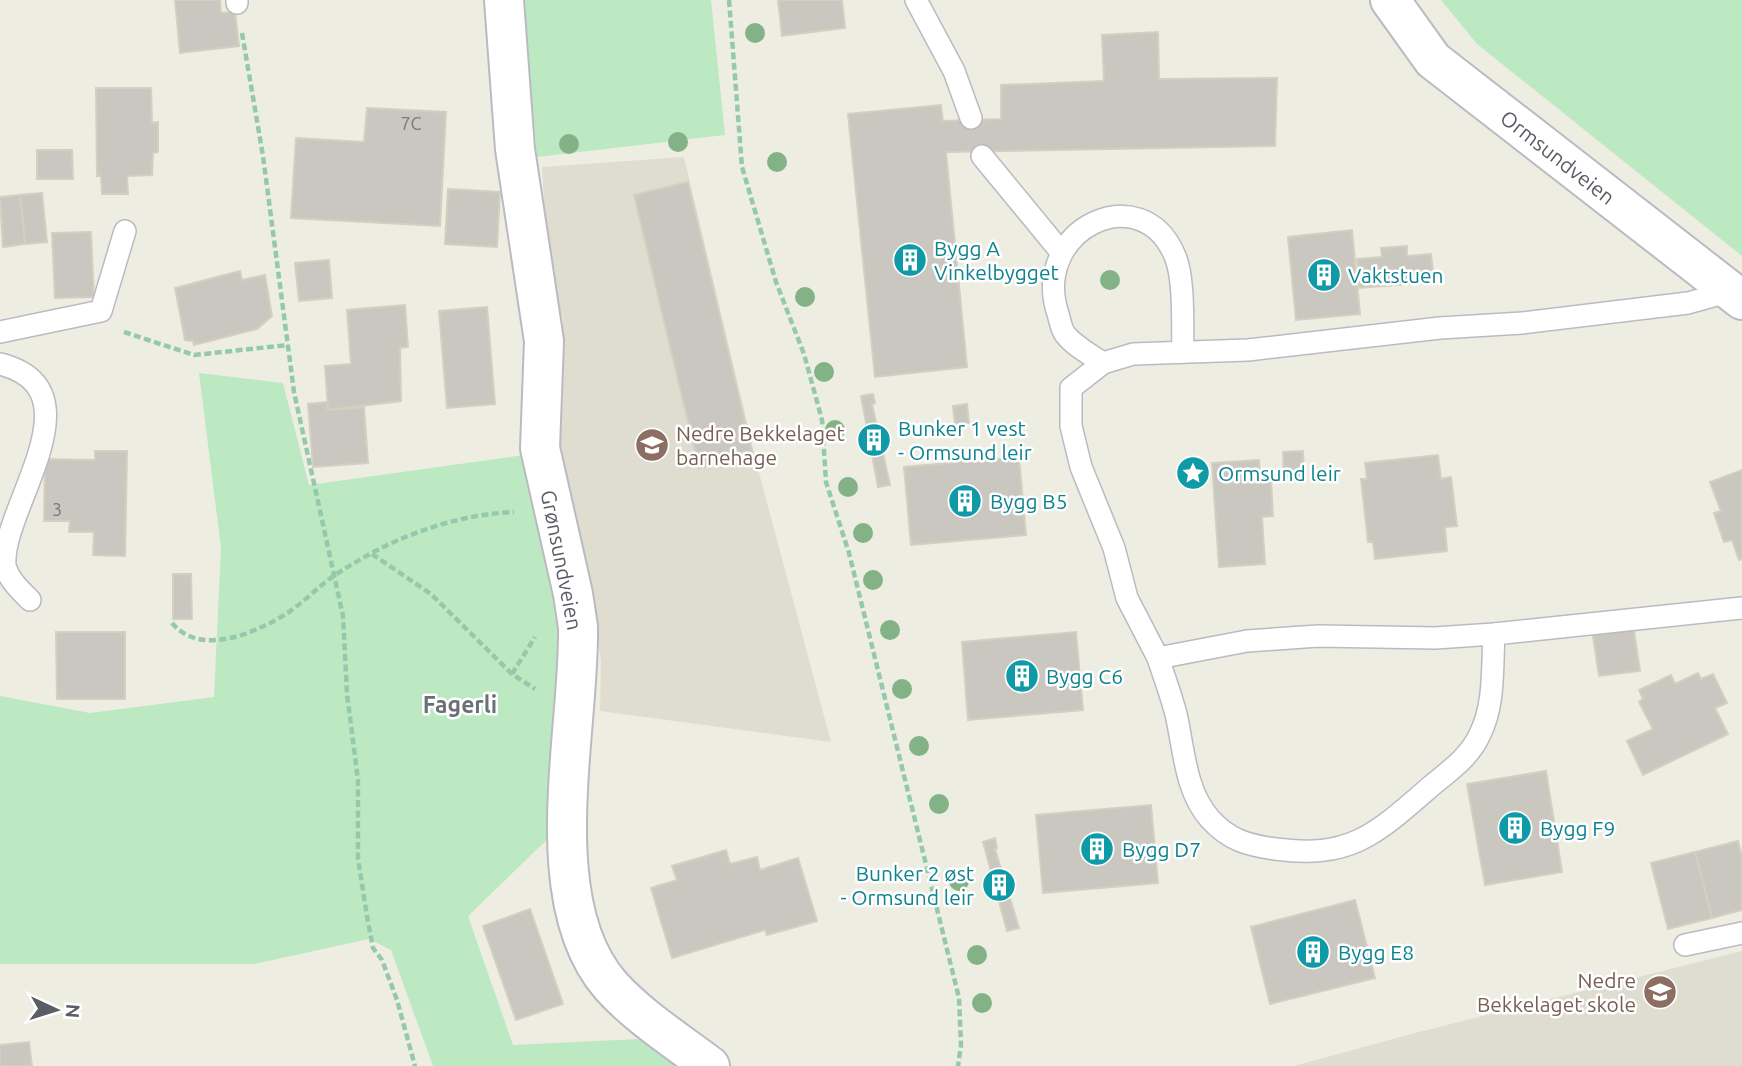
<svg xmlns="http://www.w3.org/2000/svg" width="1742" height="1066" font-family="Ubuntu,sans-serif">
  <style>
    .education { fill: #deddd0 }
    .green { fill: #bce9c2 }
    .building { fill: #c9c7bf; stroke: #d4d0bf; stroke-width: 2 }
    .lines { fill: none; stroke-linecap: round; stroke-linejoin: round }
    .lane-casing { stroke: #babbc2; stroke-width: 24 }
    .street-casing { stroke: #babbc2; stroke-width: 42 }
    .path { stroke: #94caab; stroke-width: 4.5; stroke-dasharray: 7 3.5; stroke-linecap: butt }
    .lane { stroke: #fff; stroke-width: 21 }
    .street { stroke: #fff; stroke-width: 38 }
    .tree { fill: #83b287 }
    .labels { text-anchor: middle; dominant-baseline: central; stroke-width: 5; stroke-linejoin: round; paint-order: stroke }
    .number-label { font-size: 18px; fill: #76787b }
    .street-label { font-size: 21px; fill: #5a5d64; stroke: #fff }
    .culture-label { font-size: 21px; fill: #0d838f; stroke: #fff; text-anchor: start }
    .education-label { font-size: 21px; fill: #785e54; stroke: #fff; text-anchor: start }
    .neighbourhood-label { font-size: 23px; font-weight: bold; fill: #6b6f76; stroke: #fff }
  </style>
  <rect width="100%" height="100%" fill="#eeede2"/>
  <g class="education">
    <path d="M684 157 758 469 831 742 600 711 601 662 590 580 553 460 563 318 552 300 539 222 545 219 542 167Z"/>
    <path d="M1742 951V1066H1294L1415 1033Z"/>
  </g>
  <g class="green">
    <path d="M523 0H711L725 135 537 157Z"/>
    <path d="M1441 0H1742V256L1477 44Z"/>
    <path d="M199 373 283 383 309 485 524 455 566 641 556 831 468 916 513 1045 638 1039 675 1066H433L391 950 369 939 254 964H0V696L90 713 214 697 221 548Z"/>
  </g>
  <g class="building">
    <path d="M175 0H220L221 13 235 12 239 46 180 53Z"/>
    <path d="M778 0H842L845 28 782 36Z"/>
    <path d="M1158 32 1159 79 1277 78 1275 146 946 152 967 367 875 377 848 114 941 105 943 121 1001 119V85L1104 81 1102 35Z"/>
    <path d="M96 88H151L152 123 158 122V152L153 153 152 175 127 176 128 194H102L101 176H97Z"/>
    <path d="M367 108 446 112 440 226 291 218 296 138 364 142Z"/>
    <path d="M37 150H72L73 179H37Z"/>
    <path d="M688 182 753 455 699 468 634 195Z"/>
    <path d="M448 189 500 192 497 247 445 244Z"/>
    <path d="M42 193 47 242 25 244 20 195Z"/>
    <path d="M20 195 25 244 3 247 0 197Z"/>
    <path d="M1352 230 1360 314 1296 320 1288 237Z"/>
    <path d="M91 232 94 297 55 298 52 233Z"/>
    <path d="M1407 246V256L1431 254 1434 282 1359 288 1357 259 1382 257 1381 248Z"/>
    <path d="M329 260 332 298 299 301 295 263Z"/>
    <path d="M240 271 242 280 265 275 272 316 257 329 194 345 193 341 185 340 175 288Z"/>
    <path d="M405 305 408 347 400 348 401 401 328 410 325 366 351 364 347 310Z"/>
    <path d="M487 307 495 404 447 408 439 311Z"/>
    <path d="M873 394 875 403 872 404 890 485 878 487 861 396Z"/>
    <path d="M327 402 328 410 364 407 368 463 313 467 308 404Z"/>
    <path d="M967 404 969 423 955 425 953 406Z"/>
    <path d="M95 451H127L125 556 93 555 94 532H69L70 521H44L45 459 95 460Z"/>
    <path d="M1303 451 1304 477 1284 478 1283 452Z"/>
    <path d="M1438 455 1441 479 1451 477 1457 526 1445 527 1447 551 1375 559 1373 542H1368L1361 479H1367L1365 463Z"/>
    <path d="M1019 457 1026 535 911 545 904 467Z"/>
    <path d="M1259 460 1260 480H1271L1273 516 1262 517 1265 564 1219 567 1212 463Z"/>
    <path d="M1742 470V559L1739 560 1732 540 1724 542 1714 513 1721 511 1710 482Z"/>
    <path d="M173 574H191L192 619H173Z"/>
    <path d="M1633 624 1640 671 1599 676 1592 630Z"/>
    <path d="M56 632H125V699H57Z"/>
    <path d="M1076 632 1083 710 968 720 962 642Z"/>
    <path d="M1698 673 1701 679 1713 674 1727 703 1715 708 1728 734 1643 775 1627 741 1653 729 1639 702 1643 699 1639 690 1671 675 1675 684Z"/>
    <path d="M1546 771 1562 872 1485 885 1467 784Z"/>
    <path d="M1151 805 1158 883 1043 893 1036 815Z"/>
    <path d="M995 838 997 848 995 849 1019 928 1007 931 983 842Z"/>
    <path d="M1738 841 1742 857V910L1712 918 1695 852Z"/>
    <path d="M726 850 730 864 757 857 760 870 798 858 817 921 767 935 765 930 672 958 651 888 677 880 672 866Z"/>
    <path d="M1695 852 1712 918 1668 929 1651 863Z"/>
    <path d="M1355 900 1375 978 1270 1004 1251 927Z"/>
    <path d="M530 909 563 1004 516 1020 483 926Z"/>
    <path d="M29 1042 32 1066H0V1045Z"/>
  </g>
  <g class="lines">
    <g class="lane-casing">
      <g id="lane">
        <path d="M237 0V3"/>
        <path d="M916 0 954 71 971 118"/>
        <path d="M982 156 1061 252"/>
        <path d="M1731 291 1688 303 1522 323 1440 328 1248 350 1133 354 1103 363 1071 388V426L1081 467 1114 548 1127 598 1158 658 1247 641 1318 636 1435 638 1494 634 1742 608"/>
        <path d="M0 332 101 311 125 231"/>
        <path d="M1103 363C1091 355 1074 346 1065 334 1061 329 1060 320 1058 314 1030 230 1141 175 1175 256 1185 280 1182 326 1183 352"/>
        <path d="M0 364C102 390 0 509 5 566 9 580 20 590 30 600"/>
        <path d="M1158 658C1164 676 1171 695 1176 714 1184 749 1185 791 1210 819 1229 840 1247 845 1275 849 1350 859 1375 835 1430 787 1449 771 1470 757 1480 734 1495 704 1492 667 1494 634"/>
        <path d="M1685 945 1742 933"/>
      </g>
    </g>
    <g class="street-casing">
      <g id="street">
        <path d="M504 0 515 149 544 341 540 448 573 594 578 627C580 730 536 901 611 986 639 1017 677 1041 710 1066"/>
        <path d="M1390 0 1433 60 1742 300"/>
      </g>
    </g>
    <g class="path">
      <path d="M729 0 742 167 776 282 804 354 822 420 826 482 849 553 959 998 961 1045 958 1066"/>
      <path d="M242 33 263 156 294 392 343 616 347 694 358 780V859L367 916 373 948 382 960 397 1000 415 1066"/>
      <path d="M124 332 194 355 288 345"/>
      <path d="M372 554 431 594 512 674 535 689"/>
      <path d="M172 623C201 658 258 632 289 612 305 601 319 586 335 575 355 562 379 548 401 539 439 523 474 514 514 512"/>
      <path d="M512 674 535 637"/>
    </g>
    <use href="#lane" class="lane"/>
    <use href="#street" class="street"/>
  </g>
  <g class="tree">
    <circle cx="755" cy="33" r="10"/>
    <circle cx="678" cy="142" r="10"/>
    <circle cx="569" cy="144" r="10"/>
    <circle cx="777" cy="162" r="10"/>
    <circle cx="1110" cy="280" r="10"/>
    <circle cx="805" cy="297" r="10"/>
    <circle cx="824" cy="372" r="10"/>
    <circle cx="835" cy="430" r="10"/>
    <circle cx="848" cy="487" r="10"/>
    <circle cx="863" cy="533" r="10"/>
    <circle cx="873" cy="580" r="10"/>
    <circle cx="890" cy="630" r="10"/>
    <circle cx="902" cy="689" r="10"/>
    <circle cx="919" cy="746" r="10"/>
    <circle cx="939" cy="804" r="10"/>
    <circle cx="959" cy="881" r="10"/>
    <circle cx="977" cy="955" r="10"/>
    <circle cx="982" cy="1003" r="10"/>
  </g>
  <defs>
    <g id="building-disc" transform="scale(1.75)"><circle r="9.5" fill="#0f9aa8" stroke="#fff"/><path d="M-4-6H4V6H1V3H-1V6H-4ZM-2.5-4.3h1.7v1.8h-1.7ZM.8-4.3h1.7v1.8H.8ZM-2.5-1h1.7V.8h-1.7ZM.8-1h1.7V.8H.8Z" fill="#fff"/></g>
    <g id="school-disc" transform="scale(1.75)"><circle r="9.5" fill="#8d6e63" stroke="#fff"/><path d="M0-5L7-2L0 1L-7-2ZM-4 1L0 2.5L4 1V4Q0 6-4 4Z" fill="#fff"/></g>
    <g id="sight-disc" transform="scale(1.75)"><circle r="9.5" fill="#0f9aa8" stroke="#fff"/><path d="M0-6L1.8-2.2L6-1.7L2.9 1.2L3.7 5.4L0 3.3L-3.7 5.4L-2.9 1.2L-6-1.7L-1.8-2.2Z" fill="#fff"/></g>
  </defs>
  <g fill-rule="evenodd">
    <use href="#building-disc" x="910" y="260"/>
    <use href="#building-disc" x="1324" y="275"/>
    <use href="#building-disc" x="874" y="440"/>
    <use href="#school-disc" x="652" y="445"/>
    <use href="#sight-disc" x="1193" y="473"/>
    <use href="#building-disc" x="965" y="501"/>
    <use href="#building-disc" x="1022" y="676"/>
    <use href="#building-disc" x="1515" y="828"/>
    <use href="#building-disc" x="1097" y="849"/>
    <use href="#building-disc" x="999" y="885"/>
    <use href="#building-disc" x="1313" y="952"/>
    <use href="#school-disc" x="1660" y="992"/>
  </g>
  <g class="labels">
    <g class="number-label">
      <text x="411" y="123">7C</text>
      <text x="57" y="509">3</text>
    </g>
    <g class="street-label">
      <text transform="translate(1558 157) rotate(38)">Ormsundveien</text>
      <text transform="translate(562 560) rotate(79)">Grønsundveien</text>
    </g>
    <g class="culture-label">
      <text x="934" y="248">Bygg A<tspan x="934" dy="24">Vinkelbygget</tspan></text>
      <text x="1348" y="275">Vaktstuen</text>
      <text x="898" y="428">Bunker 1 vest<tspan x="898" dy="24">- Ormsund leir</tspan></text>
      <text x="1218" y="473">Ormsund leir</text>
      <text x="990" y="501">Bygg B5</text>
      <text x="1046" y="676">Bygg C6</text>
      <text x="1540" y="828">Bygg F9</text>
      <text x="1122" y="849">Bygg D7</text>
      <text x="974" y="873" text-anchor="end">Bunker 2 øst<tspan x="974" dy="24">- Ormsund leir</tspan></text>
      <text x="1338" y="952">Bygg E8</text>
    </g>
    <g class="education-label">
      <text x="676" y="433">Nedre Bekkelaget<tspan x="676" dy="24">barnehage</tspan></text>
      <text x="1636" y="980" text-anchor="end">Nedre<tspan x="1636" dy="24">Bekkelaget skole</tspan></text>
    </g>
    <g class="neighbourhood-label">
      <text x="460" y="704">Fagerli</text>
    </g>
  </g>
  <g transform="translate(56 1010) rotate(94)" stroke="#ffffff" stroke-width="5" paint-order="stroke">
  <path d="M0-5L12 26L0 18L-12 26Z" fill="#5a5d64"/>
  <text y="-10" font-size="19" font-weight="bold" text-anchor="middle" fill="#5a5d64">N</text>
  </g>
</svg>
